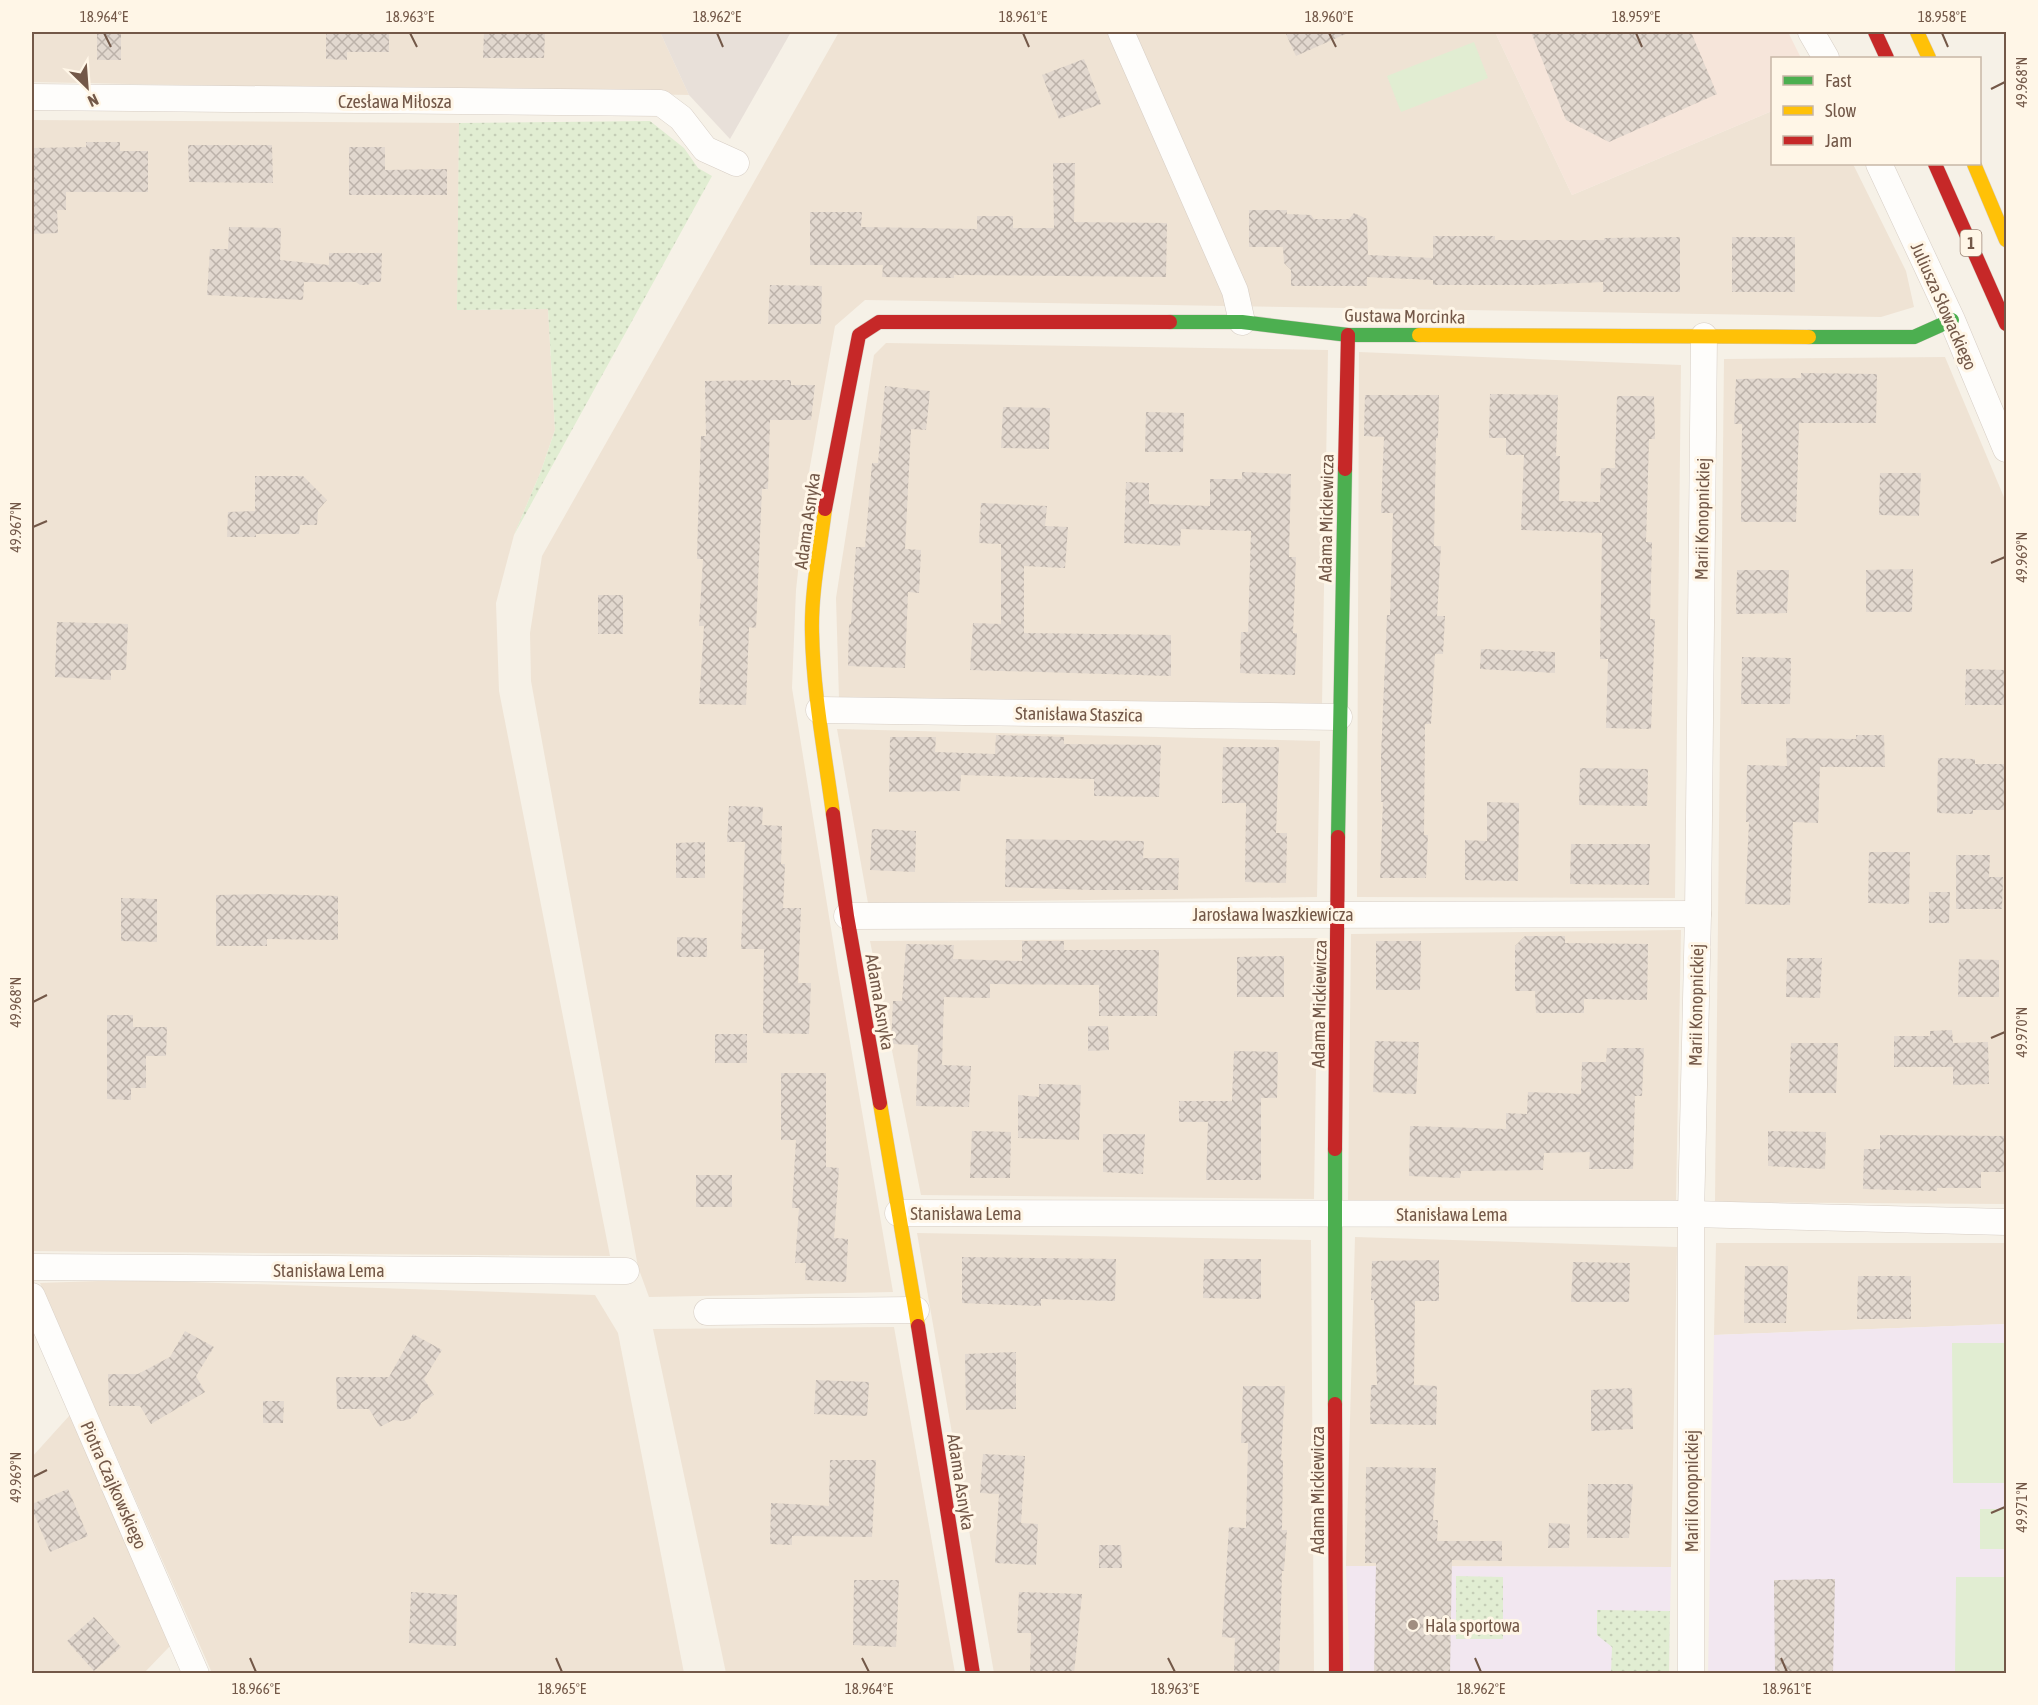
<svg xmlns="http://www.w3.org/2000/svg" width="2038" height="1705" font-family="'Asap Condensed',sans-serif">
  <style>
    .residential { fill: #efe3d4 }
    .commercial { fill: #f6e5da }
    .industrial { fill: #e8e0d9 }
    .education { fill: #f2e7f0 }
    .grass { fill: url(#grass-dots) }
    .garden { fill: #e1edd2 }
    .building { fill: url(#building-cross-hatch) }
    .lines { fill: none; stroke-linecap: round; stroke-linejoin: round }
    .street-casing { stroke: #d7cec5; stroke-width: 27 }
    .fast-casing { stroke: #d6cdc4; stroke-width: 15 }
    .slow-casing { stroke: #d6cdc4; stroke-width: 15 }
    .jam-casing { stroke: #d6cdc4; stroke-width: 15 }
    .street { stroke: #fefdfb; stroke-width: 26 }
    .fast { stroke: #4caf50; stroke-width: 14 }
    .slow { stroke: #ffc107; stroke-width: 14 }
    .jam { stroke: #c62828; stroke-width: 14 }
    .ticks { fill: none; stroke: #735848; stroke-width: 2 }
    .poi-dot { fill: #a18e80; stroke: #fff6e7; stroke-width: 2 }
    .labels { text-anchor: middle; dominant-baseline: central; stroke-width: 6; stroke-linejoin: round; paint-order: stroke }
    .shield { fill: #fff6e7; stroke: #9d8778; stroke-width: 1.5 }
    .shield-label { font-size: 16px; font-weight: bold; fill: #735848 }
    .street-label { font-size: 18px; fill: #735848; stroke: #fff6e7 }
    .poi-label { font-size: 18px; fill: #735848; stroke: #fff6e7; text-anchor: start }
    .neatline { fill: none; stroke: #735848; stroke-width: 2 }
    .ticks-label { font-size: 15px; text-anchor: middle; fill: #735848 }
  </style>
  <defs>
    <pattern id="grass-dots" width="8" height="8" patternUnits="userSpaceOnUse" patternTransform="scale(1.5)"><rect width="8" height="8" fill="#e1edd2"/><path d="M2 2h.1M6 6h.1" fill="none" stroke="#c4cdb6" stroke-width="1.8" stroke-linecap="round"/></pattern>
    <pattern id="building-cross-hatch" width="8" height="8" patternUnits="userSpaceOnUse" patternTransform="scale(1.5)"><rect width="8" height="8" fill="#e2d8cf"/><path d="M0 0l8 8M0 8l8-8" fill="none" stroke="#bcb2aa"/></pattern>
  </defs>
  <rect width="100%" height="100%" fill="#f6f1e7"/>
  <g class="residential">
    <path d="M32 32H660L689 95 32 82Z"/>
    <path d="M839 32H1495L1572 195 1772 111V164H1853L1906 271 1914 307 1881 317 865 300 835 326 809 472 796 590 792 688 838 972 893 1292 649 1297 638 1267 531 681 530 633 542 556Z"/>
    <path d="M32 120 459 123 458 310 548 309 555 430 541 471 514 535 496 603 499 691 610 1256 33 1251Z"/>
    <path d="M886 343 1328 350 1322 705 839 699 836 598 874 355Z"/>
    <path d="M1359 352 1681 365 1675 898 1357 897Z"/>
    <path d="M1945 357 2006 502V1204L1715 1202 1724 359Z"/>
    <path d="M837 729 1320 741 1317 897 868 903Z"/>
    <path d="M1681 930 1676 1200H1348L1351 934Z"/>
    <path d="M1318 938 1314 1199 921 1195 870 941Z"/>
    <path d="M917 1233 1311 1240 1314 1673H994Z"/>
    <path d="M1355 1237 1677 1247 1671 1567 1346 1566Z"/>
    <path d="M1716 1243H2006V1324L1714 1335Z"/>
    <path d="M127 1280 595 1295 618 1333 684 1673H212L40 1283Z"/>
    <path d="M894 1327 955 1673H726L653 1329Z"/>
    <path d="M70 1415 170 1646 144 1673H32V1457Z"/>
  </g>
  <path class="commercial" d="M1495 32H1788L1801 58H1772V111L1572 195Z"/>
  <path class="industrial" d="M660 32H791L730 139 689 95Z"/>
  <g class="education">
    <path d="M2006 1324V1673L1708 1674 1714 1335Z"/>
    <path d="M1346 1566 1671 1567 1669 1673H1350Z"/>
  </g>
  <g class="grass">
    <path d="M650 121 684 148 698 168 712 176 514 535 541 471 555 430 548 309 457 310 459 123Z"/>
    <path d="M1456 1576 1503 1577V1639H1456Z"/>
    <path d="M1597 1610 1670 1611 1669 1673H1611L1612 1647 1597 1635Z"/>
  </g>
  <g class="garden">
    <path d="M1474 42 1488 78 1401 112 1387 76Z"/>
    <path d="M1952 1343H2006V1483H1953Z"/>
    <rect x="1980" y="1509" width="26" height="40"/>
    <path d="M1956 1577H2006V1673H1955Z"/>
  </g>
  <g class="building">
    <rect x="97" y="32" width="24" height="28"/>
    <path d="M326 32H389V52H347V60L326 59Z"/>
    <path d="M484 32H545L544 58H483Z"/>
    <path d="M1285 32H1350L1296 56Z"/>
    <path d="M1531 32H1691L1717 94 1609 142 1566 120Z"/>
    <path d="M1084 59 1101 104 1059 119 1042 75Z"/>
    <path d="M86 142H120V151H148V192H66V210H57L58 233 32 234V148L86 147Z"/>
    <path d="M188 145H272L273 183 189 182Z"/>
    <path d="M349 147H385V170L447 169V195H349Z"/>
    <path d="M1053 163H1075L1074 222 1167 223 1166 277 954 275V278L882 277 883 265H810V212H862L861 227 977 229V216H1013V228H1054Z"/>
    <path d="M1249 210H1287V214L1311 215 1314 219H1349L1354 213 1367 219 1368 255 1433 258V236H1495V240H1604V238L1680 237V292H1603V282L1533 285H1433V280L1367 277V286H1291V270L1284 263 1283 247H1249Z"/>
    <path d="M229 227 281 228 280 260 329 265V253H382L381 282H371L368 285H360L356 282H304L303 300 207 295 210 249H228Z"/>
    <rect x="1732" y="237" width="63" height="55"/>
    <path d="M770 285 822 286 821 324H768Z"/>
    <path d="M1801 373 1877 374 1876 423H1799L1796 522H1741L1742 424H1734L1736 379 1801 378Z"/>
    <path d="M791 380V385H815L811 420H770L768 489H762L756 628 749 627 746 705 699 704 704 626H699L703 559H697L698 521 701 436H706L705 381Z"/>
    <path d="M885 386 930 391 926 430 911 429 905 549 921 550 919 593 908 592 905 668 848 666 849 624H851L856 547H865L872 463H878Z"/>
    <path d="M1490 394 1558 395 1556 456H1560L1559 501 1600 502 1601 468H1615L1617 396H1654L1655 439H1649L1646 542H1652L1650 619H1655L1651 729 1606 728 1608 659H1600L1602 533 1521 530 1524 455H1506V438H1489Z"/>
    <path d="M1365 395H1439L1438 438H1436L1434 546H1441L1437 616H1445L1443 654H1435L1431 724H1425L1424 835H1428L1426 878H1380L1383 802H1381V756L1387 615H1390L1393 513H1381L1384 437 1364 436Z"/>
    <path d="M1003 407 1050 408 1049 449 1001 448Z"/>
    <path d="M1146 412 1184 413 1183 452H1145Z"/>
    <path d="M1242 472 1291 474 1289 557H1296L1293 633H1297L1295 675 1240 673 1241 632H1248L1251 531 1181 529 1180 546 1124 543 1126 482 1149 483V504L1210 506V479H1242Z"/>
    <path d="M1880 473H1921L1919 516 1879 515Z"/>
    <path d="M255 476H303L327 500 318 510 317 525H300L299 534H256V537H227L228 512 255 511Z"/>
    <path d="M981 503 1047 506 1045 526 1068 527 1065 568 1024 566V633L1171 635V676L970 670 973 623 1001 624V544L979 543Z"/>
    <path d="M1913 569 1912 612H1866V570Z"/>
    <path d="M1737 570H1789L1787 613 1736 614Z"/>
    <rect x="598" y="595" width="25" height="39"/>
    <path d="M57 622 128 624 126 670H111V680L55 677Z"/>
    <path d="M1481 649 1555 652V673L1480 669Z"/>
    <path d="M1742 657 1791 658 1790 704H1741Z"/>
    <path d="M1966 669 2005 670V705H1965Z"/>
    <path d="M996 735 1064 737V744L1161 745 1159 797 1094 796V779L961 775 960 791 889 792 890 737H936L935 752 995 754Z"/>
    <path d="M1856 735H1884L1885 767H1820L1818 823 1793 822 1790 905 1745 904 1749 822H1746L1747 765 1787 766 1786 738 1856 739Z"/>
    <path d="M1223 747H1279L1276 833H1287L1286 883 1245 882 1246 803H1222Z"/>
    <path d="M1938 758 1975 759V764H2007V810H1973V814L1937 813Z"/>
    <path d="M1580 768 1648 769 1647 806 1579 805Z"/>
    <path d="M1487 802 1519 803 1518 881 1465 880V840L1487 841Z"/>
    <path d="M729 806 763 807 762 825 782 826 781 864H785L783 908H801L798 983H811L809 1034 763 1033 764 949H741L745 842H727Z"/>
    <path d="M872 829 916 831 915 872 870 870Z"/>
    <path d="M1006 839 1144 841 1143 858H1179L1178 890H1092L1005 887Z"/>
    <path d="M705 842V878H676V843Z"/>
    <path d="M1571 844H1650L1649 885 1570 884Z"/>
    <path d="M1869 852H1910L1909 904 1868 903Z"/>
    <path d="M1956 855H1990L1989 877H2003L2002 909H1956Z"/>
    <path d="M1929 892H1950L1949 923H1929Z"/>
    <path d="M267 894 338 896V940L267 939V946H216V895Z"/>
    <path d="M121 898 157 899V942L121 941Z"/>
    <path d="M1525 936H1565V943L1648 944 1647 1000 1584 999V1013H1536L1535 991H1515V946Z"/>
    <path d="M677 937 707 938V957H677Z"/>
    <path d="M1022 941H1064V950H1159L1157 1016H1099V985L990 984V998L944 997 942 1065 971 1066 969 1107 916 1106 918 1045 891 1044 893 1001H902L906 944 954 945 953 959 1022 961Z"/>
    <path d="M1376 941H1421L1420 990H1376Z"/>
    <path d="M1284 956V997H1237V957Z"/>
    <path d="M1787 958H1822L1820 998 1786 997Z"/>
    <path d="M1959 959 1999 960V997H1958Z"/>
    <path d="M107 1015H133V1027H167L166 1056H146V1088H131V1100L107 1099Z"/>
    <path d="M1088 1026H1108L1109 1050 1088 1051Z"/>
    <path d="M1952 1030 1953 1043 1988 1042 1989 1084 1953 1085V1067H1894V1036H1930V1031Z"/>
    <rect x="715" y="1034" width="32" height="29"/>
    <path d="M1375 1041 1419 1042 1416 1094 1373 1092Z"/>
    <path d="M1791 1043H1838L1836 1093H1789Z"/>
    <path d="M1607 1048H1644L1642 1096H1635L1633 1169H1589L1590 1152 1544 1153 1543 1170 1461 1171 1460 1178 1409 1176 1410 1126 1506 1129V1113L1527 1114 1528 1092 1581 1094 1582 1062H1606Z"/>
    <path d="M1234 1051 1278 1052 1277 1098H1261V1180H1206L1208 1122H1179V1101H1232Z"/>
    <path d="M781 1073H826V1167L839 1168 834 1238 848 1239 846 1282 805 1280 806 1263H795L799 1208H792L796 1140H781Z"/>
    <path d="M1039 1084 1081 1085 1079 1140 1018 1138V1095L1039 1097Z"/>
    <path d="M972 1131 1011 1132 1010 1178H970Z"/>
    <path d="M1768 1131 1826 1132 1825 1169 1768 1166Z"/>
    <path d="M1103 1134H1145L1143 1174 1103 1172Z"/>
    <path d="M1880 1135 2007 1136V1172H1981V1188H1937V1191L1863 1189 1864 1149H1880Z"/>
    <rect x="696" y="1175" width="36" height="32"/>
    <path d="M962 1257 1116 1259 1115 1301 1041 1299V1306L962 1303Z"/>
    <path d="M1204 1259H1261V1299L1203 1298Z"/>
    <path d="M1439 1260V1301H1415L1414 1385 1437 1386 1436 1425 1370 1424 1371 1385H1377L1374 1300H1371L1372 1261Z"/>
    <path d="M1573 1262 1630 1263 1629 1302H1571Z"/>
    <path d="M1745 1266H1788L1786 1323H1744Z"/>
    <path d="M1858 1276H1911V1319H1857Z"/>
    <path d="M185 1331 214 1347 196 1376 205 1392 151 1424 140 1406H109L108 1374H138L170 1357Z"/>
    <path d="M413 1334 442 1350 424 1379 434 1395 421 1403 417 1413 410 1419 402 1421 393 1420 380 1427 369 1409H337L336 1377H389Z"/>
    <path d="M1016 1352V1409L966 1410 965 1354Z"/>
    <path d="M816 1380 869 1382 867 1416 814 1414Z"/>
    <path d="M1243 1386H1285L1281 1460H1283L1282 1530H1287L1284 1571H1282L1279 1674H1234L1235 1638 1222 1637 1229 1527 1246 1528 1248 1443H1241Z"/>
    <path d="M1632 1388 1633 1429 1591 1431V1390Z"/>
    <path d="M263 1401H284L283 1423H263Z"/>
    <path d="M983 1454 1025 1456 1021 1523 1038 1524 1036 1565 995 1563 999 1494 980 1493Z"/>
    <path d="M830 1460H876L872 1537 792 1536V1545L770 1544 771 1503 829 1506Z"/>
    <path d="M1366 1467 1436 1468 1433 1520H1438L1437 1541H1502V1561L1452 1560 1450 1674H1374L1376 1563H1365Z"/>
    <path d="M1588 1484H1633L1629 1538H1587Z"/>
    <path d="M68 1489 88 1536 50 1552 32 1509V1504Z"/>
    <path d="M1549 1523 1570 1524 1569 1548H1548Z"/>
    <path d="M1099 1545H1121L1122 1568H1099Z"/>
    <path d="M1835 1579 1833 1674H1775L1774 1580Z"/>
    <path d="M854 1580H899L896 1647 853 1645Z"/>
    <path d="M411 1592 457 1595 456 1646 409 1643Z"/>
    <path d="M1019 1592 1082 1594 1074 1674H1030L1031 1633H1017Z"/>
    <path d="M94 1617 121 1647 94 1671 67 1641Z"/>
  </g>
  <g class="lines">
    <g class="street-casing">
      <g id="street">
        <path d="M1121 32 1235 291 1242 322"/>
        <path d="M1811 32 1826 58"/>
        <path d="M32 97 661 103 681 118 705 149 736 163"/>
        <path d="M1879 164 1952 320 2006 449"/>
        <path d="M819 710 1339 717"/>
        <path d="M847 916 1698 914"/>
        <path d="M898 1213 1691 1214 2006 1222"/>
        <path d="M32 1267 626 1271"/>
        <path d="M32 1296 196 1674"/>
        <path d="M707 1312 916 1310"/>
        <path d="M1691 1674V1214L1698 914 1704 336"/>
      </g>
    </g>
    <g class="fast-casing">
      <g id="fast">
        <path d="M1170 322H1242L1348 335H1419"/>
        <path d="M1809 337H1914L1952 320"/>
        <path d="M1338 837 1345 469"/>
        <path d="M1335 1149V1404"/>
      </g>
    </g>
    <g class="slow-casing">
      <g id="slow">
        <path d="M1917 32 1929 58"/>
        <path d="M1974 164 2006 240"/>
        <path d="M1419 335 1809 337"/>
        <path d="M825 509C820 549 811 591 812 632 813 692 825 754 833 814"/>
        <path d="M880 1103 918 1326"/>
      </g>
    </g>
    <g class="jam-casing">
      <g id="jam">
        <path d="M1875 32 1887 58"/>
        <path d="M1935 164 2006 324"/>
        <path d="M1345 469 1348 335"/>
        <path d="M825 509 859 335 879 322H1170"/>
        <path d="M833 814 847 916 880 1103"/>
        <path d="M1335 1149 1338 837"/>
        <path d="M918 1326 973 1674"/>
        <path d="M1335 1404 1336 1674"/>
      </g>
    </g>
    <use href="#street" class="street"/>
    <use href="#fast" class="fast"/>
    <use href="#slow" class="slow"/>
    <use href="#jam" class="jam"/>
  </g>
  <path class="ticks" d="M104 33 111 47M410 33 417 47M717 33 723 47M1023 33 1029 47M1329 33 1336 47M1636 33 1642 47M1942 33 1948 47M1991 89 2005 82M33 527 47 521M1991 563 2005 557M33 1002 47 995M1991 1038 2005 1032M33 1477 47 1470M1991 1513 2005 1507M250 1658 256 1672M556 1658 562 1672M862 1658 869 1672M1168 1658 1175 1672M1475 1658 1481 1672M1781 1658 1787 1672"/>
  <circle class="poi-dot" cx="1413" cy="1625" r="6"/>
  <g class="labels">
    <rect class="shield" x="1960.5" y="230" width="21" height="26" rx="4.5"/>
    <g class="shield-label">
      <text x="1971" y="243">1</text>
    </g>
    <g class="street-label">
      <text x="395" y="101">Czesława Miłosza</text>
      <text transform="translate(1944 306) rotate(66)">Juliusza Słowackiego</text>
      <text transform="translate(1405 316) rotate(1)">Gustawa Morcinka</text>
      <text transform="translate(1326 518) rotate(-89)">Adama Mickiewicza</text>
      <text transform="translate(1702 519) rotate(-89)">Marii Konopnickiej</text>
      <text transform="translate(807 521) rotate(-82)">Adama Asnyka</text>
      <text transform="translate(1079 714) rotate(1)">Stanisława Staszica</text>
      <text x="1273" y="914">Jarosława Iwaszkiewicza</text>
      <text transform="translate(880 1002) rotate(80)">Adama Asnyka</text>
      <text transform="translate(1319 1004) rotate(-89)">Adama Mickiewicza</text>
      <text transform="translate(1696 1005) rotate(-89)">Marii Konopnickiej</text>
      <text x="966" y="1213">Stanisława Lema</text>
      <text x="1452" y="1214">Stanisława Lema</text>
      <text x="329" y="1270">Stanisława Lema</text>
      <text transform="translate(961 1482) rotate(81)">Adama Asnyka</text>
      <text transform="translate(114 1485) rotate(66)">Piotra Czajkowskiego</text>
      <text transform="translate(1317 1490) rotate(-90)">Adama Mickiewicza</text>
      <text transform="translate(1691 1491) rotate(-90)">Marii Konopnickiej</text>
    </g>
    <g class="poi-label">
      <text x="1425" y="1625">Hala sportowa</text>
    </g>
  </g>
  <rect width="2038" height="1705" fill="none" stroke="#fff6e7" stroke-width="66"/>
  <rect x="1771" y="57" width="210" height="108" fill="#fff6e7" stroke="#c7b7a7" stroke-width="1.5"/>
  <rect x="1783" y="76" width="30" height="9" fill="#4caf50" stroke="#c7b7a7" stroke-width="1.5"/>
  <text x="1825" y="87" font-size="18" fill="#735848">Fast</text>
  <rect x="1783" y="106" width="30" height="9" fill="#ffc107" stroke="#c7b7a7" stroke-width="1.5"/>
  <text x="1825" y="117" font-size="18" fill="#735848">Slow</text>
  <rect x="1783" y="136" width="30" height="9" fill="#c62828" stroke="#c7b7a7" stroke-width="1.5"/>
  <text x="1825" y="147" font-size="18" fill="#735848">Jam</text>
  <g transform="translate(87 87) rotate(155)" stroke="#fff6e7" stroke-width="4.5" paint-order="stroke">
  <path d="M0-4.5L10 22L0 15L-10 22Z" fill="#735848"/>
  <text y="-9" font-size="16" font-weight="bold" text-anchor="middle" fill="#735848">N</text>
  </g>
  <rect x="33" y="33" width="1972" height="1639" class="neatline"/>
  <g class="ticks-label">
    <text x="104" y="22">18.964°E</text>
    <text x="410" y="22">18.963°E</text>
    <text x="717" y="22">18.962°E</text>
    <text x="1023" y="22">18.961°E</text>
    <text x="1329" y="22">18.960°E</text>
    <text x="1636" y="22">18.959°E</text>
    <text x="1942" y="22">18.958°E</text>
    <text transform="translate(2022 82) rotate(-90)" y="5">49.968°N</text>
    <text transform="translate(16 527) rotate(-90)" y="5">49.967°N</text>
    <text transform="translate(2022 557) rotate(-90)" y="5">49.969°N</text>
    <text transform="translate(16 1002) rotate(-90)" y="5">49.968°N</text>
    <text transform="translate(2022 1032) rotate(-90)" y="5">49.970°N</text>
    <text transform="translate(16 1477) rotate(-90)" y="5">49.969°N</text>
    <text transform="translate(2022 1507) rotate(-90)" y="5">49.971°N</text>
    <text x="256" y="1694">18.966°E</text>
    <text x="562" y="1694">18.965°E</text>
    <text x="869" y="1694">18.964°E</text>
    <text x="1175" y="1694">18.963°E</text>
    <text x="1481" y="1694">18.962°E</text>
    <text x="1787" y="1694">18.961°E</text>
  </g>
</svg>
